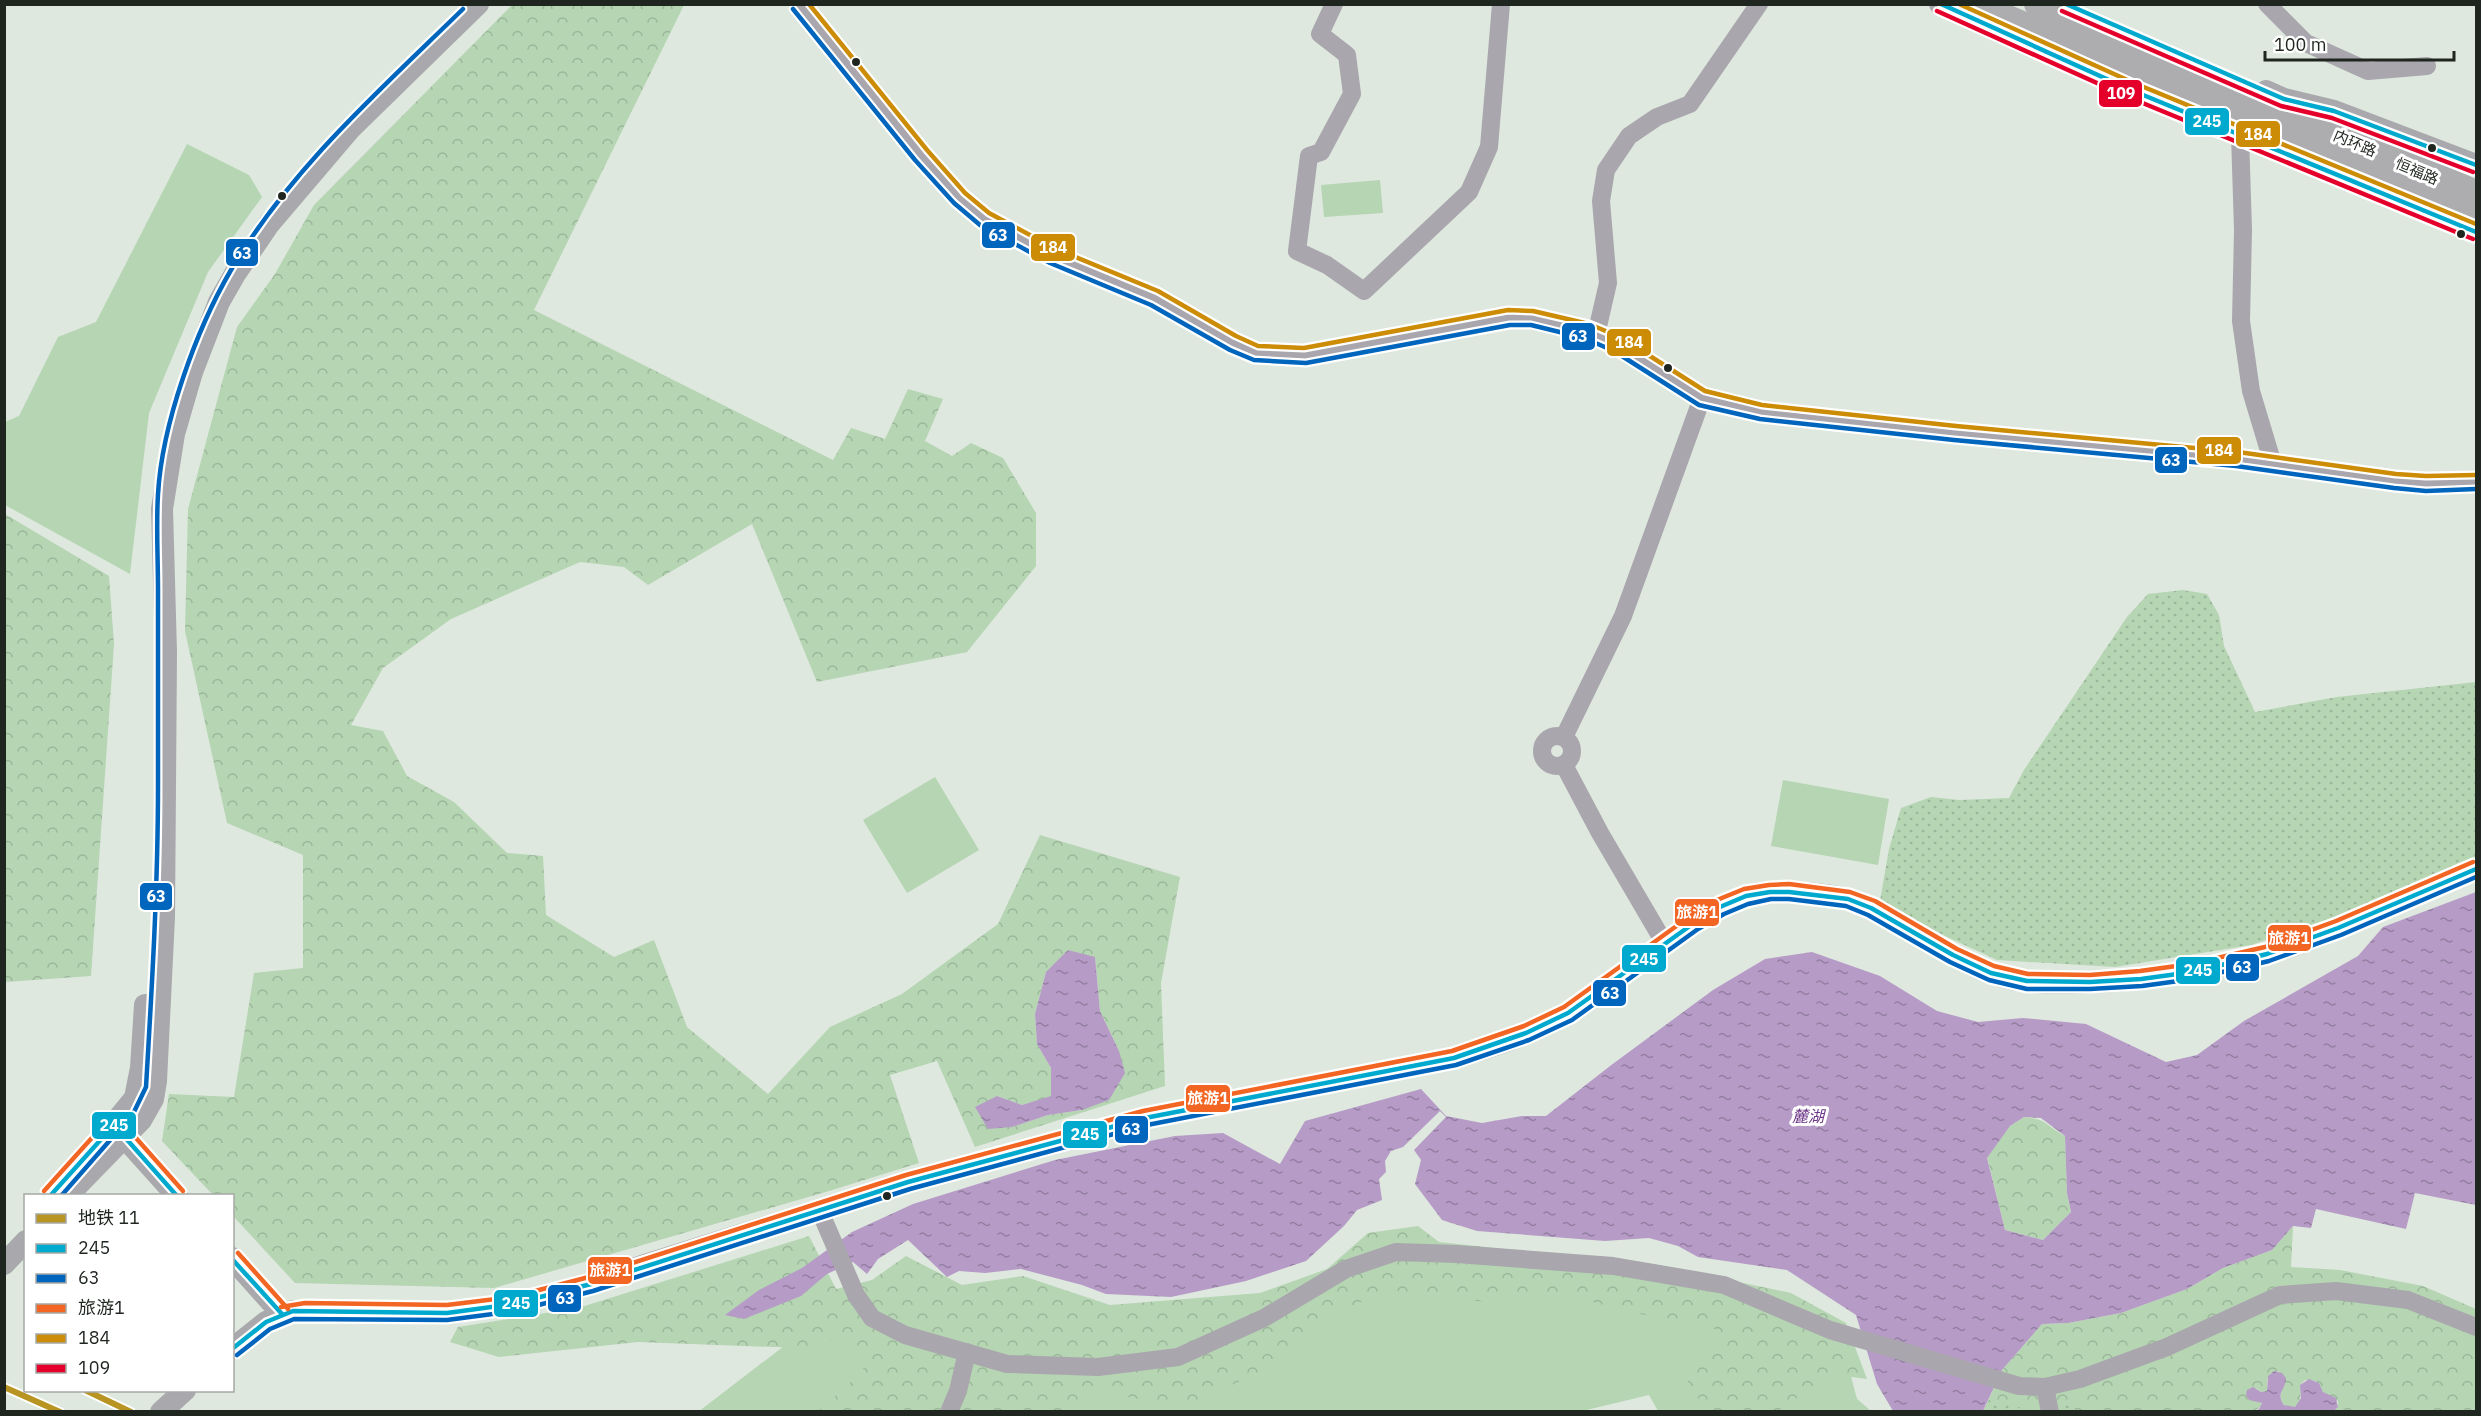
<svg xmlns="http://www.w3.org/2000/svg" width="2481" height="1416" font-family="'IBM Plex Sans','Noto Sans SC',sans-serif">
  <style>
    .grass { fill: #b5d5b3 }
    .forest { fill: url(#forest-crowns); fill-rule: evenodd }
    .park { fill: url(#park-dots) }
    .water { fill: url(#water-ripples); fill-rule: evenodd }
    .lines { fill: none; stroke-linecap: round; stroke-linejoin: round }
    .minor { stroke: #a9a6ad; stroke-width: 18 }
    .major { stroke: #a9a8ac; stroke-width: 22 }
    .highway { stroke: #adacaf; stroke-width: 26 }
    .bus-1-casing { stroke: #fff; stroke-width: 9 }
    .bus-2-casing { stroke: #fff; stroke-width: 9 }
    .bus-3-casing { stroke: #fff; stroke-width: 9 }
    .bus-4-casing { stroke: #fff; stroke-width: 9 }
    .bus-5-casing { stroke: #fff; stroke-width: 9 }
    .bus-1 { stroke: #00a9ce; stroke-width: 4.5 }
    .bus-2 { stroke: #0065bd; stroke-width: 4.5 }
    .bus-3 { stroke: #f26522; stroke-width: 4.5 }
    .bus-4 { stroke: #cc8c06; stroke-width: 4.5 }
    .bus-5 { stroke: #e4002b; stroke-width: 4.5 }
    .metro-1-casing { stroke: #fff; stroke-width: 10 }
    .metro-1 { stroke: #b89523; stroke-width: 6 }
    .bus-dot { fill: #1f251f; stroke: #fff; stroke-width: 2 }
    .labels { text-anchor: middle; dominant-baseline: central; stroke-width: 6; stroke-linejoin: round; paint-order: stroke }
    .street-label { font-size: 15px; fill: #1f251f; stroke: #fff }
    .water-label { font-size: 16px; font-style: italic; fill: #6d3788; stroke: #fff }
    .line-badge { stroke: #fff; stroke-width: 2 }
    .badge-label { font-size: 16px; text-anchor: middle; font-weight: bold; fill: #fff }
  </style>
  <defs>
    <pattern id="forest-crowns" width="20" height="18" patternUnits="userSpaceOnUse" patternTransform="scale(1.5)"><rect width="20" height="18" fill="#b5d5b3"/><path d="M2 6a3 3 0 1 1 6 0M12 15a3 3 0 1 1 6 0" fill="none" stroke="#9bb79a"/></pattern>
    <pattern id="park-dots" width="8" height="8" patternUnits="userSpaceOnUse" patternTransform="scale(1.5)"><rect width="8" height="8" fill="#b5d5b3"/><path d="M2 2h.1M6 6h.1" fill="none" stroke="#9bb79a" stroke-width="1.8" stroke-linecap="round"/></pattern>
    <pattern id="water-ripples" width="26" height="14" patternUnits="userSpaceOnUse" patternTransform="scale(1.5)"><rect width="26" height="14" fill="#b69bc7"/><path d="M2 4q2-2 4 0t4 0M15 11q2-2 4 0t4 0" fill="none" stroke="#937ea1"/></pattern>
  </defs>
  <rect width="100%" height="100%" fill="#dee8de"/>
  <g class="grass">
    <path d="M187 144 249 175 262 197 208 272 149 413 130 574 5 505V422L19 416 58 337 96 322Z"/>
    <path d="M1380 180 1383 213 1324 217 1321 185Z"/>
    <path d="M935 777 979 850 907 893 863 820Z"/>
    <path d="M1783 780 1889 799 1878 865 1771 846Z"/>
    <path d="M1351 1275 1724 1285 1845 1354 1857 1399 1871 1411H1658L1649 1395 1578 1412H698L814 1323 995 1370Z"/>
  </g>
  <g class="forest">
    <path d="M512 5H684L534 310 833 460 851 428 885 439 908 389 943 399 925 441 952 456 971 443 1003 458 1036 513V566L967 652 817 682 752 524 648 585 624 567 580 562 451 619 383 668 351 725 383 731 407 776 454 802 507 853 543 856 546 915 614 957 654 940 687 1027 768 1094 830 1027 902 994 998 924 1040 835 1180 877 1161 983 1165 1086 975 1147 937 1061 890 1075 919 1163 829 1191 494 1288 295 1283 233 1216 232 1196 213 1195 162 1141 169 1094 234 1097 254 973 303 968V855L227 823 185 631 188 509 237 327 275 274 314 205ZM1095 957 1100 1011 1119 1051 1082 1110 1048 1115 1012 1127 997 1096 1022 1105 1051 1097V1068L1037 1044 1035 1014 1046 972Z"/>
    <path d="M5 514 109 576 114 644 91 976 5 982Z"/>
    <path d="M2024 1117C2048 1119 2046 1126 2065 1136L2067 1193 2071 1212 2043 1240 2005 1230 1987 1157 2010 1126Z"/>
    <path d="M1418 1226 1439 1242 1658 1265 1791 1293 1846 1323 1867 1379 1829 1374 1779 1411H1706L1682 1372 1728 1342 1709 1324 1639 1314 1553 1292 1485 1302 1391 1290 1346 1308 1271 1366 1188 1406 1099 1393 1075 1412 818 1411 860 1374 873 1352 834 1340 800 1348 638 1342 499 1357 450 1342 458 1327 578 1308 809 1236 836 1289 872 1280 906 1256 962 1285 1023 1276 1110 1305 1260 1293 1327 1269 1368 1233Z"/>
    <path d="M2293 1226 2291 1267 2340 1270 2423 1286 2476 1309V1411H2334L2338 1407V1401L2323 1392 2316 1381 2305 1380 2300 1385C2301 1394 2302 1400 2295 1407 2279 1408 2277 1396 2285 1385L2278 1371 2271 1373 2267 1380V1391L2261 1392 2256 1388 2262 1406 2254 1411 2205 1412 2202 1410 2200 1412H1983L2002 1370 2042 1324 2068 1323 2121 1313 2187 1289 2223 1268 2272 1250Z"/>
  </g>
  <g class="park">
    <path d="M2183 590 2207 594 2219 615 2224 646 2255 712 2337 697 2476 682V857L2350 912 2251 945 2115 967 1997 960 1945 936 1880 901 1889 849 1901 808 1931 797 1959 800 2009 798 2024 770 2127 617 2148 594Z"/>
    <path d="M1989 1400C2022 1410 2037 1411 2071 1403L2076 1411 1983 1412Z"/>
  </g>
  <g class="water">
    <path d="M2476 892V1205L2415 1193 2406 1229 2316 1209 2311 1228 2293 1226 2272 1250 2223 1268 2187 1289 2121 1313 2068 1323 2042 1324 2002 1370 1983 1411H1893L1877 1384 1856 1315 1787 1270 1698 1257 1678 1246 1649 1238 1605 1241 1477 1231 1442 1220 1415 1184 1421 1160 1414 1150 1446 1117 1440 1111 1403 1147 1391 1151 1385 1161 1386 1172 1379 1179 1382 1200 1357 1210 1344 1226 1306 1261 1246 1281 1171 1297 1106 1294 1082 1285 1021 1269 985 1273 959 1271 947 1277 908 1240 878 1259 867 1274 853 1262 827 1274 801 1296 744 1319 725 1315 759 1290 802 1268 852 1232 913 1204 1055 1160 1175 1136 1223 1133 1280 1164 1305 1121 1421 1089 1446 1116 1482 1123 1522 1116H1546L1610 1066 1713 990 1765 959 1812 952 1880 976 1937 1011 1978 1022 2023 1018 2086 1024 2166 1062 2197 1055 2244 1021 2358 956 2383 927ZM2024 1117 2041 1118 2065 1136 2067 1193 2071 1212 2043 1240 2005 1230 1987 1158 2010 1126Z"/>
    <path d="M1068 950 1095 957 1100 1011 1119 1051 1125 1073 1109 1100 1082 1110 1048 1115 1012 1127 988 1129 975 1107 997 1096 1022 1105 1051 1096V1068L1037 1044 1035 1014 1046 972Z"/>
    <path d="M2274 1371 2282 1373 2286 1378C2286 1390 2275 1393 2284 1405L2295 1407 2301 1398 2300 1385 2309 1379 2319 1383 2323 1392 2336 1398 2338 1407 2334 1411H2254L2259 1409 2262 1403 2249 1400 2246 1395 2247 1390 2253 1387 2261 1392 2267 1391 2268 1376Z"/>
  </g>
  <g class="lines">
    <g class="minor">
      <path d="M799 4 921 155 960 198 985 219 1053 256 1154 298 1233 343 1256 353 1280 356H1305L1509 317 1532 318 1586 331 1617 344 1702 398 1761 412 1955 433 2237 459 2395 481 2426 484 2476 482"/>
      <path d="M1334 4 1320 34 1347 55 1352 94 1321 152 1309 156 1297 251 1327 265 1364 291 1469 192 1489 147 1501 4"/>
      <path d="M2267 4 2306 43 2368 71 2427 66"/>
      <path d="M2240 135 2243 230 2241 321 2251 391 2273 464"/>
      <path d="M1596 335 1608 283 1601 201 1606 170 1629 136 1657 117 1690 104 1759 4"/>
      <circle cx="1557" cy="751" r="15"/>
      <path d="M1564 737 1623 616 1702 398"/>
      <path d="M1564 765 1600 833 1665 944"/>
      <path d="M819 1209 856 1295 872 1318 905 1335 1007 1364 1098 1367 1178 1357 1264 1318 1346 1269 1396 1252 1457 1254 1613 1266 1724 1285 1830 1330 2019 1386 2045 1387 2080 1379 2167 1347 2280 1295 2336 1291 2408 1300 2476 1327"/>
      <path d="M2045 1387 2050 1412"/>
      <path d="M949 1412 958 1391 967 1352"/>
    </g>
    <g class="major">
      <path d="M1940 4 2131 90 2476 232"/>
      <path d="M2266 91 2284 99 2334 111 2476 165"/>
      <path d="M115 1127 177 1196"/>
      <path d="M94 1148 135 1098 141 1068 145 1005"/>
      <path d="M67 1196 141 1120 153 1099 156 1081 164 917 166 652 162 509 174 434 192 372 219 302 235 274 269 224 349 130 478 4"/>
      <path d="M232 1258 282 1314"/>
      <path d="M4 1264 26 1241"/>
      <path d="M232 1349 266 1322 293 1311 447 1313 513 1304 591 1284 648 1264 908 1182 1145 1118 1454 1058C1493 1046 1532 1034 1568 1013 1624 981 1708 894 1770 892 1793 891 1826 894 1848 899 1864 903 1879 912 1893 920 1925 938 1957 960 1991 973 2022 985 2057 983 2090 982 2158 980 2227 968 2292 946 2354 924 2415 895 2476 869"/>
      <path d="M161 1412 185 1390"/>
    </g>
    <g class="highway">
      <path d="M1975 4 2374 174 2476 213"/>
      <path d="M2037 4 2476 193"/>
    </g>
    <g class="bus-1-casing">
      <g id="bus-1">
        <path d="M1941 4 2131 90 2476 232"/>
        <path d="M2066 4 2284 99 2334 111 2476 165"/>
        <path d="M50 1196 114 1125 177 1196"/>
        <path d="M232 1259 282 1314"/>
        <path d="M232 1349 266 1322 293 1311 447 1313 513 1304 591 1284 908 1182 1145 1118 1454 1058 1526 1033 1568 1013 1694 923 1720 907 1746 896 1770 892H1789L1848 899 1871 908 1953 955 1991 973 2027 981 2090 982 2141 979 2192 972 2267 954 2338 928 2476 869"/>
      </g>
    </g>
    <g class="bus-2-casing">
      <g id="bus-2">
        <path d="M793 9 915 160 954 203 980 225 1050 263 1151 305 1230 350 1254 360 1306 363 1510 325H1531L1584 338 1614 351 1699 405 1760 419 1954 440 2236 466 2394 488 2426 491 2476 489"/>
        <path d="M61 1196 133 1114 146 1087C152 986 158 886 158 785 158 719 158 654 158 589 158 557 156 525 158 494 162 424 196 330 231 270 291 168 380 90 463 9"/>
        <path d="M237 1355 270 1329 294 1319 447 1320 515 1311 593 1291 910 1189 1147 1125 1456 1065 1529 1040 1572 1020 1698 929 1724 914 1748 904 1771 899H1789L1846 906 1868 915 1950 962 1989 980 2027 989H2090L2142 986 2193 979 2269 961 2341 935 2476 877"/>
      </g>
    </g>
    <g class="bus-3-casing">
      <g id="bus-3">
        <path d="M44 1191 108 1120 114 1118 120 1120 183 1191"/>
        <path d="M238 1253 288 1309"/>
        <path d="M281 1307 305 1303 447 1305 512 1297 589 1277 906 1175 1143 1111 1452 1051 1524 1026 1564 1007 1689 917 1717 900 1744 889 1769 885 1789 884 1850 892 1875 901 1957 949 1994 966 2028 974 2090 975 2140 971 2191 964 2265 947 2336 921 2473 862"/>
      </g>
    </g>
    <g class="bus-4-casing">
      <g id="bus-4">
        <path d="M809 4 927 150 965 193 989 213 1056 249 1158 291 1236 336 1258 346 1304 348 1508 310 1533 311 1589 324 1620 337 1705 391 1762 405 1956 426 2238 452 2396 474 2426 476 2476 475"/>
        <path d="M1959 4 2134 83 2476 224"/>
      </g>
    </g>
    <g class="bus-5-casing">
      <g id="bus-5">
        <path d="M1937 11 2128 97 2473 239"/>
        <path d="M2062 11 2281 106 2332 118 2473 172"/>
      </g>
    </g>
    <use href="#bus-1" class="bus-1"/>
    <use href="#bus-2" class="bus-2"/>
    <use href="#bus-3" class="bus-3"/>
    <use href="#bus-4" class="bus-4"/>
    <use href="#bus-5" class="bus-5"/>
    <g class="metro-1-casing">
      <g id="metro-1">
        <path d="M4 1387 60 1412"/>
        <path d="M85 1390 131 1412"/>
      </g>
    </g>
    <use href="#metro-1" class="metro-1"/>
  </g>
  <g class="bus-dot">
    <circle cx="856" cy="62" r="5"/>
    <circle cx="2432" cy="148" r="5"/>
    <circle cx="282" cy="196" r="5"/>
    <circle cx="2461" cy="234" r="5"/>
    <circle cx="1668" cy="368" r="5"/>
    <circle cx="887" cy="1196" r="5"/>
  </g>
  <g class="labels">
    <g class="street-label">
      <text transform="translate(2355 143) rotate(23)">内环路</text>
      <text transform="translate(2417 171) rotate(23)">恒福路</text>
    </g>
    <g class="water-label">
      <text x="1808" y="1116">麓湖</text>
    </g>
  </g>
  <g class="line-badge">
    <rect x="2098" y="79" width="45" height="29" rx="6" fill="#e4002b"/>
    <rect x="2184" y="107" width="46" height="29" rx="6" fill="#00a9ce"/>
    <rect x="2235" y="120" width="46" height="28" rx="6" fill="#cc8c06"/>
    <rect x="981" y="221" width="35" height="28" rx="6" fill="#0065bd"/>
    <rect x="1030" y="233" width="46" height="29" rx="6" fill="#cc8c06"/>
    <rect x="225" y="238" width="34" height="29" rx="6" fill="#0065bd"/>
    <rect x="1561" y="322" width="35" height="29" rx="6" fill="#0065bd"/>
    <rect x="1606" y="328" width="46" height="29" rx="6" fill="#cc8c06"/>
    <rect x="2196" y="436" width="46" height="29" rx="6" fill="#cc8c06"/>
    <rect x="2154" y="446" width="34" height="28" rx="6" fill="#0065bd"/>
    <rect x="139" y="882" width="34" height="29" rx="6" fill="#0065bd"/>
    <rect x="1674" y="898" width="46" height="29" rx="6" fill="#f26522"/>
    <rect x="2267" y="924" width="45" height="28" rx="6" fill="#f26522"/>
    <rect x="1621" y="944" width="46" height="29" rx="6" fill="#00a9ce"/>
    <rect x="2225" y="953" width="35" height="29" rx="6" fill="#0065bd"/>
    <rect x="2175" y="956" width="46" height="29" rx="6" fill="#00a9ce"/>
    <rect x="1592" y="979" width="35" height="28" rx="6" fill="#0065bd"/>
    <rect x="1185" y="1084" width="46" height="29" rx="6" fill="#f26522"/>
    <rect x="91" y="1111" width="46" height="29" rx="6" fill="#00a9ce"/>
    <rect x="1114" y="1115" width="35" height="29" rx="6" fill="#0065bd"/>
    <rect x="1062" y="1120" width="46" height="29" rx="6" fill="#00a9ce"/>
    <rect x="587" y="1256" width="46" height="29" rx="6" fill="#f26522"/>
    <rect x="547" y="1284" width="35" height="29" rx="6" fill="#0065bd"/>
    <rect x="493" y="1289" width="46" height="29" rx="6" fill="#00a9ce"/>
  </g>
  <g class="badge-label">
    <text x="2121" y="99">109</text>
    <text x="2207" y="127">245</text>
    <text x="2258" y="140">184</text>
    <text x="998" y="241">63</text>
    <text x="1053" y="253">184</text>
    <text x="242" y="259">63</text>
    <text x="1578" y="342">63</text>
    <text x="1629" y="348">184</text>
    <text x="2219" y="456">184</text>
    <text x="2171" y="466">63</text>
    <text x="156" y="902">63</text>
    <text x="1697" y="918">旅游1</text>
    <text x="2289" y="944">旅游1</text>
    <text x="1644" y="965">245</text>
    <text x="2242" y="973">63</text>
    <text x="2198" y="976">245</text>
    <text x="1610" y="999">63</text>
    <text x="1208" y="1104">旅游1</text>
    <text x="114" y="1131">245</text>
    <text x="1131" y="1135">63</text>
    <text x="1085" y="1140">245</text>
    <text x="610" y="1276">旅游1</text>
    <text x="565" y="1304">63</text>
    <text x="516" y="1309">245</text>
  </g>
  <rect width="2481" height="1416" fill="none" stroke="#1f251f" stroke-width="12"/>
  <rect x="24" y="1194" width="210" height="198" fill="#ffffff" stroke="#a5a8a5" stroke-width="1.5"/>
  <rect x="36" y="1214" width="30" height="9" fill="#b89523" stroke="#a5a8a5" stroke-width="1.5"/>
  <text x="78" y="1224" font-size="18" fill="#1f251f">地铁 11</text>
  <rect x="36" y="1244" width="30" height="9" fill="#00a9ce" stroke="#a5a8a5" stroke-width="1.5"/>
  <text x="78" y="1254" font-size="18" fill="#1f251f">245</text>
  <rect x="36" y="1274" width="30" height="9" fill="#0065bd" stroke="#a5a8a5" stroke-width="1.5"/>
  <text x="78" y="1284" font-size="18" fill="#1f251f">63</text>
  <rect x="36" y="1304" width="30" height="9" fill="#f26522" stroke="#a5a8a5" stroke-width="1.5"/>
  <text x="78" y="1314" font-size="18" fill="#1f251f">旅游1</text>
  <rect x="36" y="1334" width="30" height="9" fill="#cc8c06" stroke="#a5a8a5" stroke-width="1.5"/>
  <text x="78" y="1344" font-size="18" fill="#1f251f">184</text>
  <rect x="36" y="1364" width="30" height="9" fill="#e4002b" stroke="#a5a8a5" stroke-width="1.5"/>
  <text x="78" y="1374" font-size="18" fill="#1f251f">109</text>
  <path d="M2265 51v9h189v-9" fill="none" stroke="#1f251f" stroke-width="3"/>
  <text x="2274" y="51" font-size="18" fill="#1f251f" stroke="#ffffff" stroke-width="4.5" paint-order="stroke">100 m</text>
</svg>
